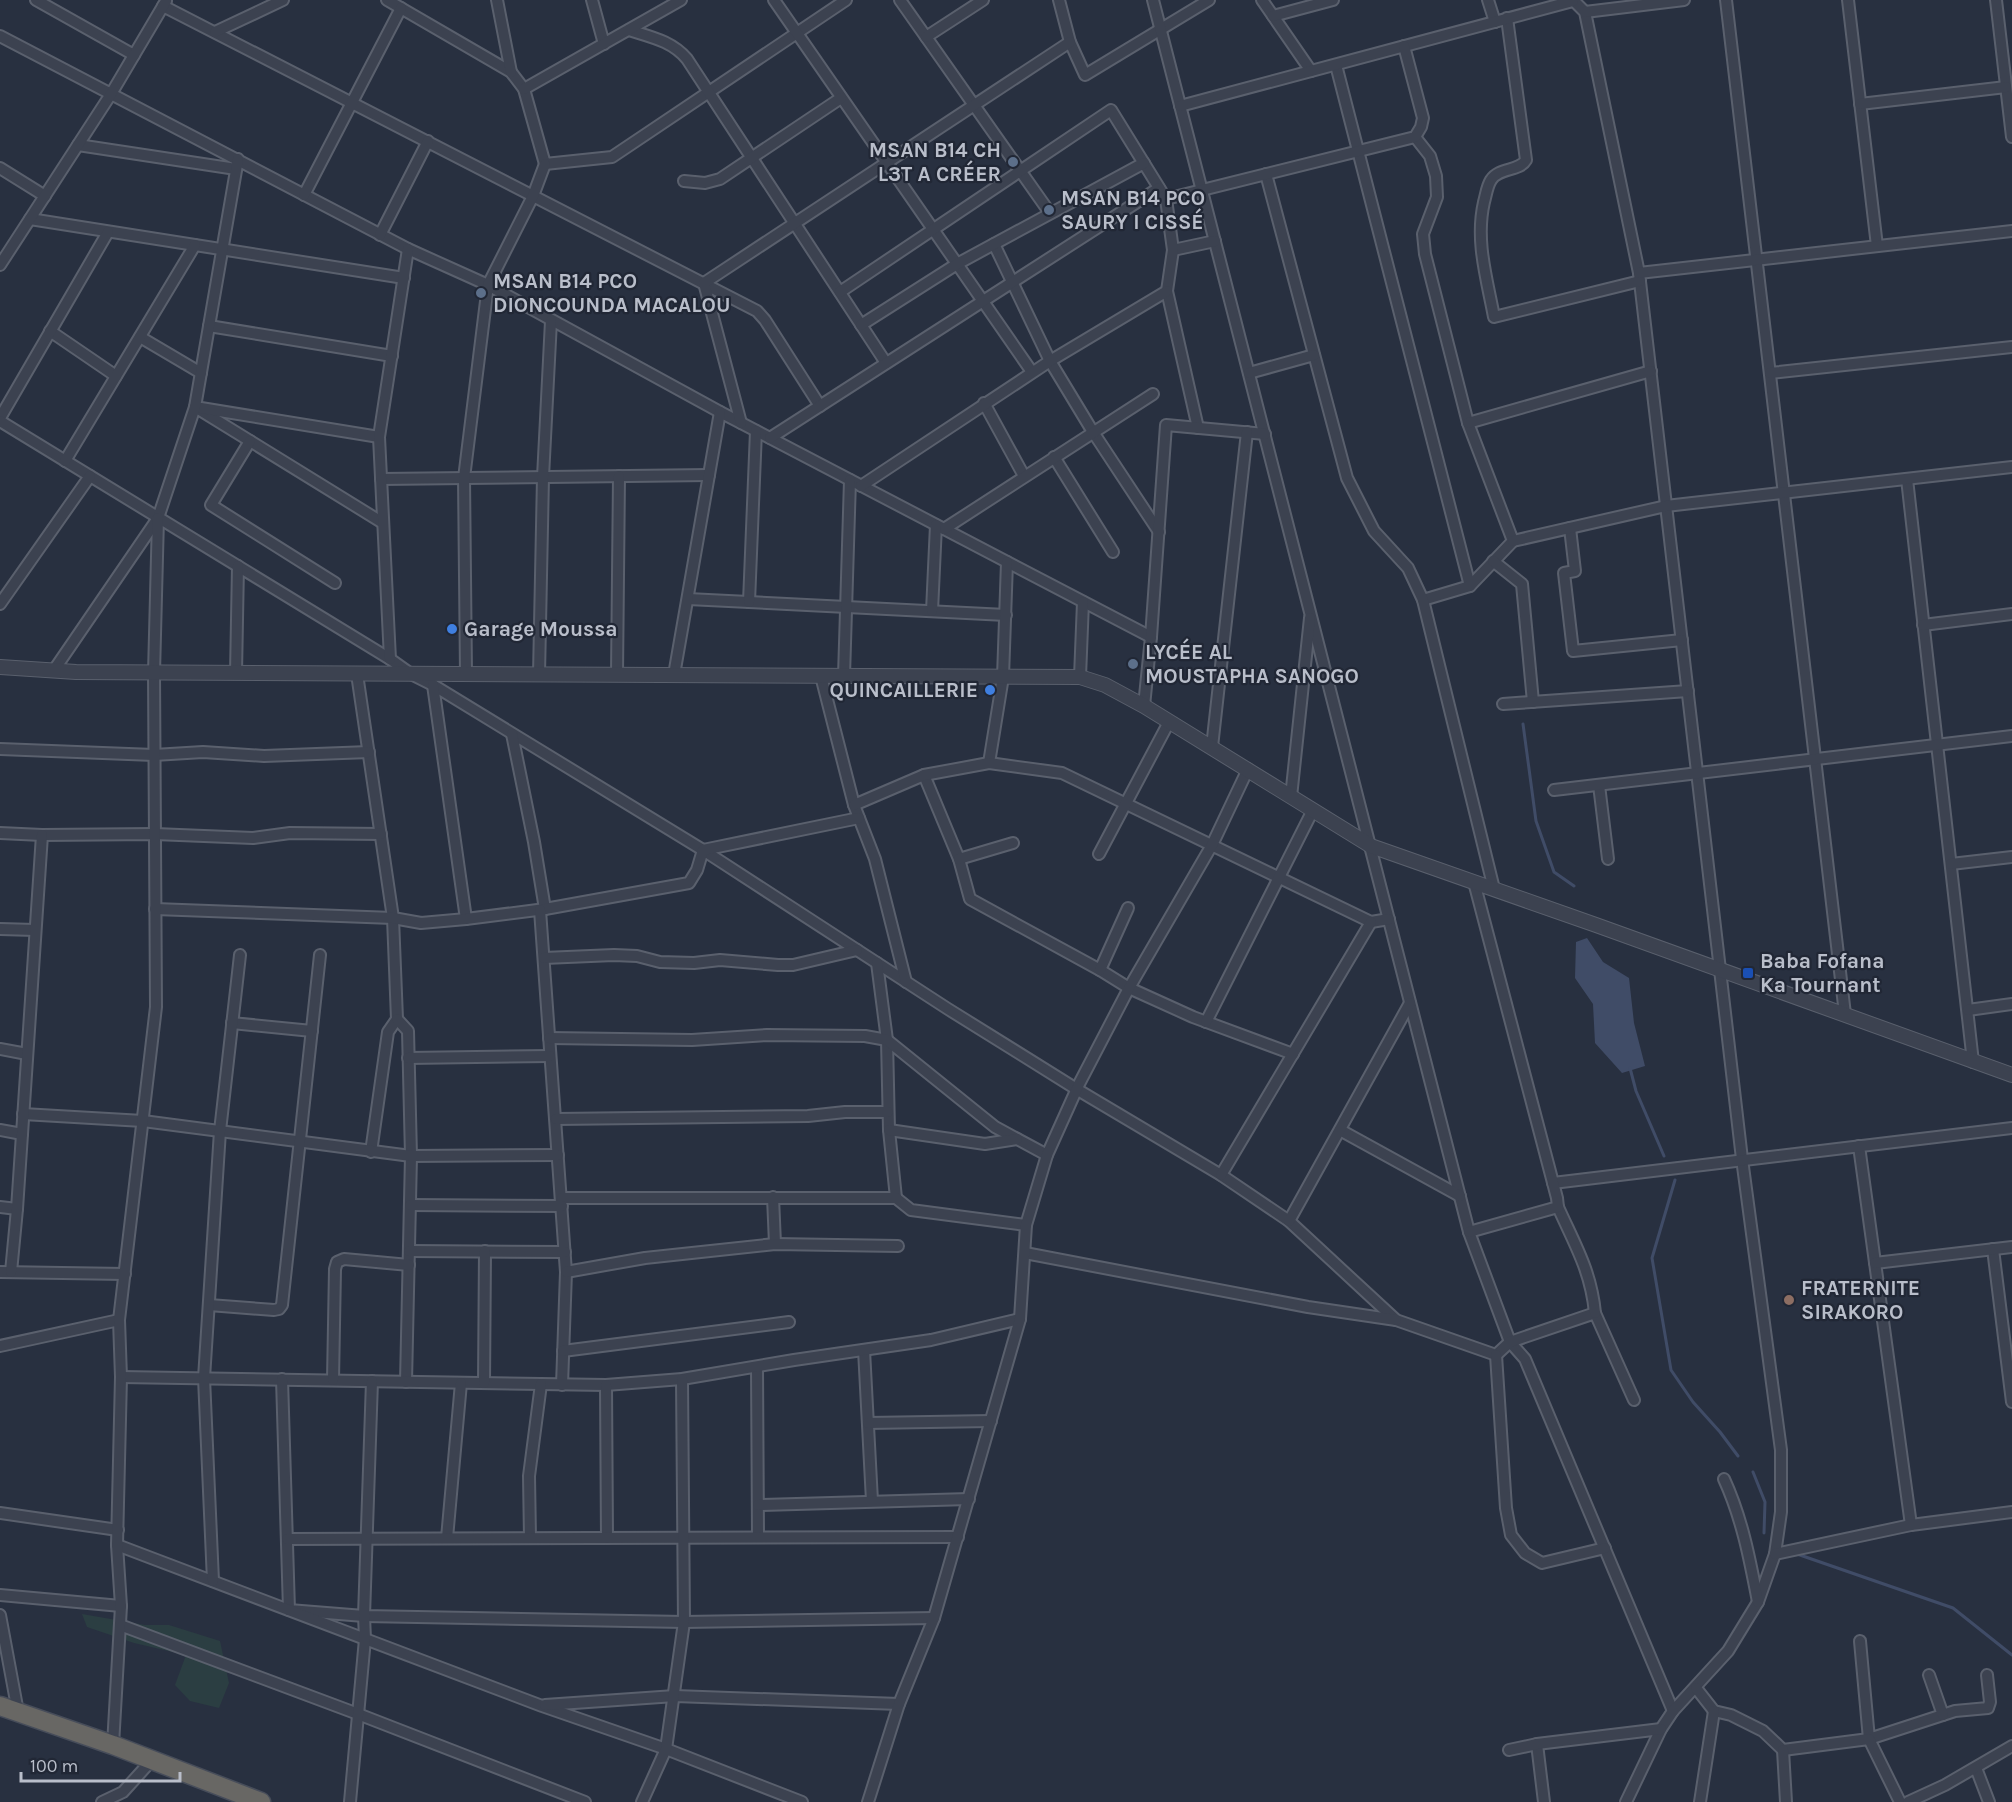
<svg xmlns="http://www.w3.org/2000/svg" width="2012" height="1802" font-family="Karla,sans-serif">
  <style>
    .green { fill: #2b3e42 }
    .water { fill: #404c67 }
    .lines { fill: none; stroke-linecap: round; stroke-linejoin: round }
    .stream { stroke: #404c67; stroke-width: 3 }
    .minor-casing { stroke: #5a606d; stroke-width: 14 }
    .tertiary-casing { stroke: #5a606d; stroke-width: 16 }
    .trunk-casing { stroke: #474d5a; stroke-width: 21 }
    .minor { stroke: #3c4250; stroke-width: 10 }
    .tertiary { stroke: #3c4250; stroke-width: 14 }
    .trunk { stroke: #686764; stroke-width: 18 }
    .service-dot { fill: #5c6f8a; stroke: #212735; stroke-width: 2 }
    .shop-dot { fill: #3f7fe0; stroke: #212735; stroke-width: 2 }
    .transit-dot { fill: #1a4fb4; stroke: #212735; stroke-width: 2 }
    .education-dot { fill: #8d6e63; stroke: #212735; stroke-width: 2 }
    .labels { text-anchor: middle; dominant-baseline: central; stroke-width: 4.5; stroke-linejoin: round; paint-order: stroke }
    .poi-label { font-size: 21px; font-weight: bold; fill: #b9beca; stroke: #212735; text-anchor: start }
  </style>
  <rect width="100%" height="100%" fill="#283040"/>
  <path class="green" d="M82 1614 145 1625H169L220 1641 229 1683 219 1708 190 1701 175 1685 186 1655 134 1643 87 1627Z"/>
  <path class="water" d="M1587 938 1603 962 1629 978 1634 1023 1645 1066 1622 1073 1595 1043 1593 1004 1575 978 1576 942Z"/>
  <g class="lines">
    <g class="stream">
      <path d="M1523 724 1536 821 1554 872 1574 886"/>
      <path d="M1630 1068 1636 1091 1664 1156"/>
      <path d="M1675 1180 1652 1258 1671 1370 1693 1402 1720 1432 1738 1456"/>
      <path d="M1753 1472 1765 1502 1764 1533"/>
      <path d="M1797 1554 1953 1608 2012 1655"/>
    </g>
    <g class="minor-casing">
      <g id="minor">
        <path d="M36 0 134 55"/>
        <path d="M387 0 511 72 524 89 545 164 612 157 846 0"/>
        <path d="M497 0 511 72"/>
        <path d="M592 0 604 44"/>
        <path d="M774 0 1032 372"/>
        <path d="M900 0 1050 213"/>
        <path d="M1059 0 1070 42 1085 75 1209 0"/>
        <path d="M1153 0 1469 1232 1510 1342 1525 1359 1673 1711"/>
        <path d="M1262 0 1311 71"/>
        <path d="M1488 0 1495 22"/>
        <path d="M1573 0 1585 12 1639 273 1742 1159 1781 1450V1512L1775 1554 1758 1602 1728 1651 1673 1711 1661 1729 1626 1802"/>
        <path d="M1726 0 1845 1014"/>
        <path d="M1848 0 1877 246"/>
        <path d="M1996 0 2012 137"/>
        <path d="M163 6 757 311 765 320 820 406"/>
        <path d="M1585 12 1684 0"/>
        <path d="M1273 16 1333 0"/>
        <path d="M1507 18 1526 160C1519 172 1499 167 1491 180 1487 186 1486 195 1484 202 1475 241 1487 279 1494 317L1640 281"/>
        <path d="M629 30C651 37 672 41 687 59L886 363"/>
        <path d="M215 32 283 0"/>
        <path d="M0 36 408 249 488 285 720 412 1151 637"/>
        <path d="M926 37 983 0"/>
        <path d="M1336 65 1470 586"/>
        <path d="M524 89 681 0"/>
        <path d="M1860 104 2006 87"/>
        <path d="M1180 106 1573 1"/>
        <path d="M1415 137 1430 156 1436 176 1437 197 1423 234 1425 254 1468 423 1513 541 1470 586 1423 600"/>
        <path d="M78 145 236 169"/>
        <path d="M0 168 45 196"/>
        <path d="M1266 174 1347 478 1374 531 1408 568 1423 600 1494 889"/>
        <path d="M684 181 705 183 720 179 841 98"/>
        <path d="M304 195 401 8"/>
        <path d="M1166 199 1415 137 1421 127 1423 118 1404 46"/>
        <path d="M30 219 404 278"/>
        <path d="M380 235 428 141"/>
        <path d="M994 244 1050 361 1093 432 1159 532"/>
        <path d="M1173 250 1215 241"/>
        <path d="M0 265 111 94 166 1"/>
        <path d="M1639 273 2012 231"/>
        <path d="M840 292 1111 110 1166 199 1173 250 1167 291 1198 428"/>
        <path d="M861 325 957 264 1144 163"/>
        <path d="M209 326 392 356"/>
        <path d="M50 331 116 376"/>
        <path d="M140 337 201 373"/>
        <path d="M1249 373 1314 355"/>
        <path d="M1770 373 2012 347"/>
        <path d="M984 403 1024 476"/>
        <path d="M195 407 383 523"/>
        <path d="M201 408 379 437"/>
        <path d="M0 418 108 232"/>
        <path d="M0 421 390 659 411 674 433 685 703 850 948 1009 1078 1090 1221 1175 1289 1221 1396 1320 1496 1355 1510 1342 1595 1313 1634 1400"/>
        <path d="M741 423 704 283 1070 42"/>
        <path d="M1468 423 1651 371"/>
        <path d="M770 438 1159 188"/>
        <path d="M250 441 211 505 335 583"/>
        <path d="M1054 457 1113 552"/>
        <path d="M65 461 195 245"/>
        <path d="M381 479 709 475"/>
        <path d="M1907 479 1973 1062"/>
        <path d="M861 486 1050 361 1167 291"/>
        <path d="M1570 528 1575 571 1564 573 1573 651 1682 640"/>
        <path d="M944 529 1153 394"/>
        <path d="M1513 541 1666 506 2012 467"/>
        <path d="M1493 561 1522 584 1533 702"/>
        <path d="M688 599 1006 615"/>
        <path d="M749 602 756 431"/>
        <path d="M0 604 90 476"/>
        <path d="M932 611 936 525"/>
        <path d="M1923 625 2012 614"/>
        <path d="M390 659 379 437 408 249"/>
        <path d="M54 670 158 518 195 407 238 159"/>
        <path d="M236 673 238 566"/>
        <path d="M357 674 393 918 397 1019 388 1032 371 1152"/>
        <path d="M466 674 464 478 488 285 533 196 545 164"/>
        <path d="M539 675 543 477 551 321"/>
        <path d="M617 675 619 476"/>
        <path d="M674 675 720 412"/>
        <path d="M821 676 854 805 875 859 906 982"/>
        <path d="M844 676 850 480"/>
        <path d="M1080 677 1083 602"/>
        <path d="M433 685 466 919"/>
        <path d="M1503 704 1688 691"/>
        <path d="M1144 706 1151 637 1166 425 1265 434"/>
        <path d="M512 734 534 842 545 909"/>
        <path d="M1212 747 1247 432"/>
        <path d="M0 749 154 755 203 752 264 756 369 752"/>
        <path d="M989 763 1003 677 1007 562"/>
        <path d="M924 775 959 859 970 899 1100 970 1129 988 1193 1017 1293 1054"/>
        <path d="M1599 785 1608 859"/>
        <path d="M1554 790 2012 736"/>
        <path d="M1291 797 1310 618"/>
        <path d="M854 805 924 775 989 763 1062 773 1371 922 1389 919"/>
        <path d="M0 833 42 835 155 834 253 838 290 833 381 834"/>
        <path d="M1099 854 1169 722"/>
        <path d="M959 859 1013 843"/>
        <path d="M1951 864 2012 857"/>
        <path d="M155 909 393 918 421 923 466 919 545 909 689 883 697 870 703 850 859 818"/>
        <path d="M540 910 566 1272 562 1385"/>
        <path d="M0 929 35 930"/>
        <path d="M544 958 614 955 637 956 660 962 694 963 720 960 778 965H793L857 950"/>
        <path d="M877 963 887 1040 889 1130 896 1198"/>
        <path d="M1100 970 1128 908"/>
        <path d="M1968 1010 2012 1004"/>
        <path d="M397 1019 408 1031 411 1156 406 1382"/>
        <path d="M1206 1022 1313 810"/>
        <path d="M232 1023 312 1031"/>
        <path d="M549 1038 692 1040 767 1035 865 1036 887 1040 995 1127 1047 1155"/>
        <path d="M0 1049 27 1054"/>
        <path d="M408 1058 550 1056"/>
        <path d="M23 1114 143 1121 411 1156 558 1155"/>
        <path d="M556 1119 808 1116 845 1112H888"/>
        <path d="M0 1130 22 1134"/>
        <path d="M889 1130 985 1144 1017 1139"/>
        <path d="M1340 1130 1460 1196"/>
        <path d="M1859 1146 1911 1525"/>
        <path d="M1221 1175 1371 922"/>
        <path d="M1553 1183 2012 1128"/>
        <path d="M773 1197 775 1244"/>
        <path d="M562 1198H896L911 1210 1026 1225"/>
        <path d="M410 1205 562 1206"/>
        <path d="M0 1207 17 1209"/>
        <path d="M1558 1207C1575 1245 1591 1271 1595 1313"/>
        <path d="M1289 1221 1410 1003"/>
        <path d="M1469 1232 1558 1207 1557 1198 1474 882"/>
        <path d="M1993 1249 2012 1402"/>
        <path d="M409 1251 565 1252"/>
        <path d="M1025 1253 1308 1307 1396 1320"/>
        <path d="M1875 1263 2012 1247"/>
        <path d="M0 1272 125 1274"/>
        <path d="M11 1272 17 1209 42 835"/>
        <path d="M566 1272 645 1258 775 1244 898 1246"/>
        <path d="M209 1305 274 1310 279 1309 282 1305 320 955"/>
        <path d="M0 1346 119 1320"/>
        <path d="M864 1350 872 1501"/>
        <path d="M563 1351 789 1322"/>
        <path d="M1496 1355 1506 1508 1511 1535 1525 1553 1542 1563 1605 1548"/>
        <path d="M757 1367 758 1536"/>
        <path d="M121 1377 606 1385 682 1379 794 1360 931 1340 1020 1319"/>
        <path d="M282 1379 289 1610 364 1616 684 1622 934 1618"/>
        <path d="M333 1380 335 1269 337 1262 344 1259 409 1265"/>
        <path d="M484 1383 485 1251"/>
        <path d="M606 1385 607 1538"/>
        <path d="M868 1423 991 1421"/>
        <path d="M1724 1479C1742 1518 1750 1560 1758 1602"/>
        <path d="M758 1505 969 1499"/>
        <path d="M0 1513 118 1530"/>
        <path d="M447 1538 461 1383"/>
        <path d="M530 1538 529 1476 541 1384"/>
        <path d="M287 1539 958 1537"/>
        <path d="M117 1545 542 1706 666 1749 802 1802"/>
        <path d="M1775 1554 1911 1525 2012 1512"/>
        <path d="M213 1581 204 1378 220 1131 240 955"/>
        <path d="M0 1595 121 1606"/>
        <path d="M0 1615 18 1712"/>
        <path d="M120 1625 358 1714 585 1802"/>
        <path d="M1860 1641 1869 1739 1955 1711 1988 1708 1990 1702 1987 1675"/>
        <path d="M1929 1675 1943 1715"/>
        <path d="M1696 1688 1714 1711 1731 1715 1763 1731 1783 1750 1869 1739 1900 1802"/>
        <path d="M545 1705 675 1696 899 1704"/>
        <path d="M1537 1744 1544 1802"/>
        <path d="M113 1745 121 1606 117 1545 121 1377 119 1320 156 1007 154 673 158 518"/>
        <path d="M1509 1750 1537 1744 1661 1729"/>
        <path d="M1783 1750 1786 1802"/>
        <path d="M1976 1768 1989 1802"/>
        <path d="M102 1802 123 1792 152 1760"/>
        <path d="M350 1802 365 1639 364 1616 372 1381"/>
        <path d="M642 1802 666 1749 684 1622 682 1379"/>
        <path d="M868 1802 899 1704 934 1618 1020 1319 1026 1225 1047 1155 1079 1084 1129 988 1212 845 1248 769"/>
        <path d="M1700 1802 1714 1711"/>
        <path d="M1908 1802 1945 1785 2012 1746"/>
      </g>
    </g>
    <g class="tertiary-casing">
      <path id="tertiary" d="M0 667 76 672 1080 677 1105 685 1144 706 1371 846 1596 925 2012 1075"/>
    </g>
    <g class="trunk-casing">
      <path id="trunk" d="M0 1706 113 1745 261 1802"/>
    </g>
    <use href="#minor" class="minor"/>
    <use href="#tertiary" class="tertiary"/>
    <use href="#trunk" class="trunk"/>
  </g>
  <g class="service-dot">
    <circle cx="1013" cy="162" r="6"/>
    <circle cx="1049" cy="210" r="6"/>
    <circle cx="481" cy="293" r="6"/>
    <circle cx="1133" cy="664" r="6"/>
  </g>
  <g class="shop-dot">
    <circle cx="452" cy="629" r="6"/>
    <circle cx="990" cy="690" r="6"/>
  </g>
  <rect class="transit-dot" x="1742" y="967" width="12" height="12" rx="3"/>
  <circle class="education-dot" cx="1789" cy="1300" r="6"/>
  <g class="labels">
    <g class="poi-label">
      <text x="1001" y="150" text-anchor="end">MSAN B14 CH<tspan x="1001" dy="24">L3T A CRÉER</tspan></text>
      <text x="1061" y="198">MSAN B14 PCO<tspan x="1061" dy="24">SAURY I CISSÉ</tspan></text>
      <text x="493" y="281">MSAN B14 PCO<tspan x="493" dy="24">DIONCOUNDA MACALOU</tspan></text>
      <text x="464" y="629">Garage Moussa</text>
      <text x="1145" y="652">LYCÉE AL<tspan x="1145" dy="24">MOUSTAPHA SANOGO</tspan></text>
      <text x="978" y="690" text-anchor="end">QUINCAILLERIE</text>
      <text x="1760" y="961">Baba Fofana<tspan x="1760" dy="24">Ka Tournant</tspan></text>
      <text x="1801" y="1288">FRATERNITE<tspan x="1801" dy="24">SIRAKORO</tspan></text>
    </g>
  </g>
  <path d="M21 1772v9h159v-9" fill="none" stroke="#b9beca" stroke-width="3"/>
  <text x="30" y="1772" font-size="18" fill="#b9beca" stroke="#212735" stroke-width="4.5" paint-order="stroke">100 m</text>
</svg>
